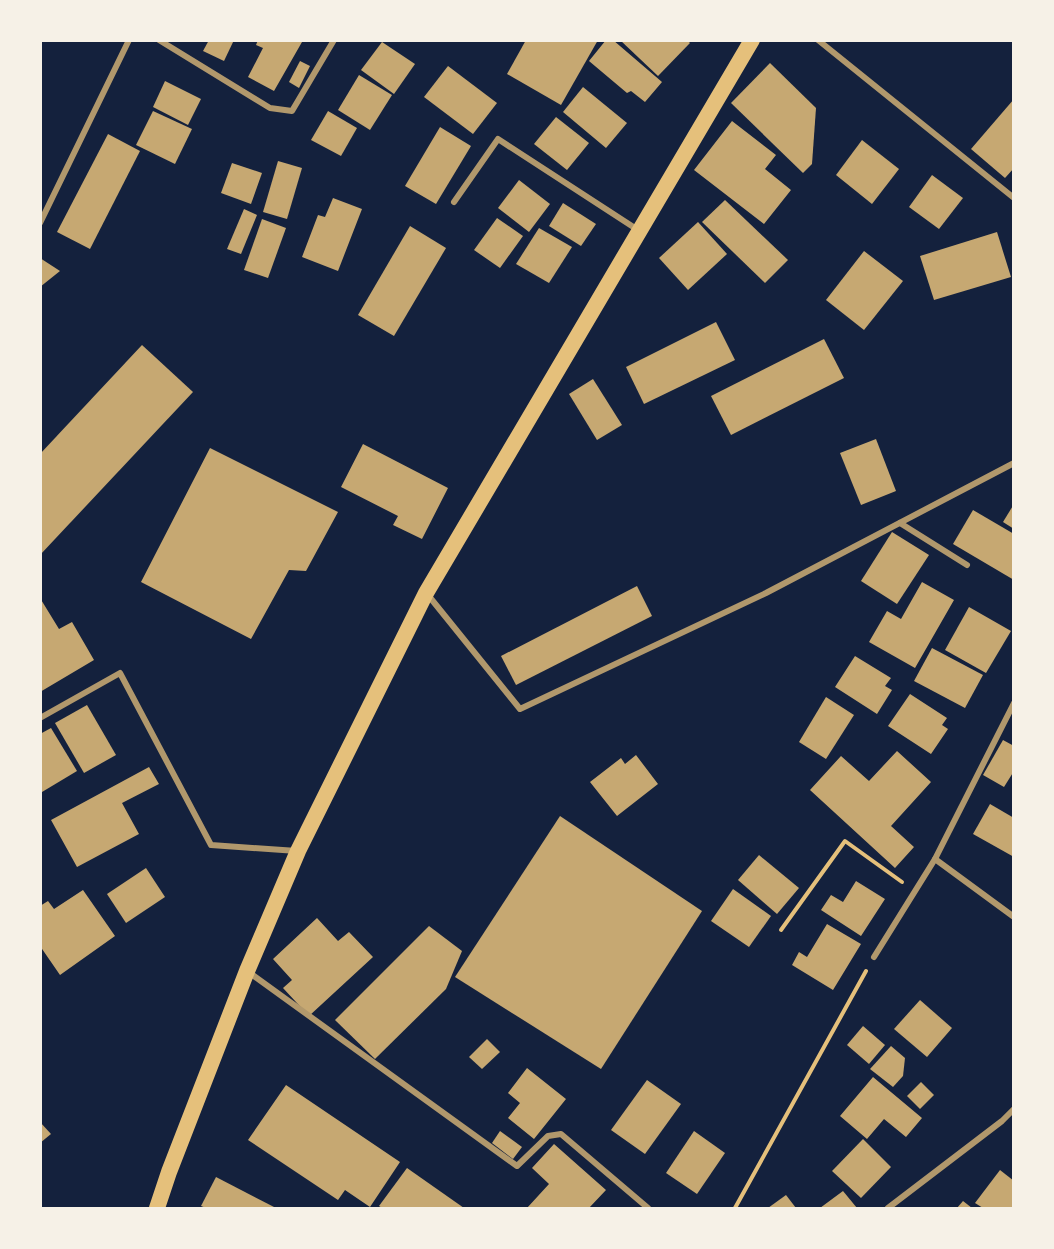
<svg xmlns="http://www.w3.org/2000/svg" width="1054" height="1249" font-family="'Libre Baskerville',serif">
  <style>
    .building { fill: #c6a872 }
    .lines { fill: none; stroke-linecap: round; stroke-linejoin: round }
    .path { stroke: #e5c07b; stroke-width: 4 }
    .minor { stroke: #b1986c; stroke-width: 6 }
    .trunk { stroke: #e5c07b; stroke-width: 16 }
  </style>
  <rect width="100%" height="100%" fill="#14213d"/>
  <g class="building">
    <path d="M209 40H234L224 61 203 51Z"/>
    <path d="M258 40 302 42 274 91 248 77 263 48 256 45Z"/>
    <path d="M526 40H598L561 105 507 74Z"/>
    <path d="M606 40H613L662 82 645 102 631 91 627 93 589 61Z"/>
    <path d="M620 40H687L690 43 658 76Z"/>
    <path d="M382 42 415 64 394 94 361 70Z"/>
    <path d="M300 61 310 66 299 88 289 82Z"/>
    <path d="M770 63 816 108 812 164 803 173 731 103Z"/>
    <path d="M448 66 497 103 473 134 424 97Z"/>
    <path d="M359 75 392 95 370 130 338 110Z"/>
    <path d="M165 81 201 99 188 125 153 107Z"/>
    <path d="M583 87 627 123 606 148 563 112Z"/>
    <path d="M1014 99V168L1005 178 971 149Z"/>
    <path d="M153 111 192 129 175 164 136 145Z"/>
    <path d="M328 111 357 128 341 156 311 140Z"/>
    <path d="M556 117 589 143 567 170 534 144Z"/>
    <path d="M732 121 776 155 765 169 791 190 764 224 694 170Z"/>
    <path d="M440 127 471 146 436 204 405 186Z"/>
    <path d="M108 134 140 151 90 249 57 232Z"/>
    <path d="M862 140 899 169 872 204 836 175Z"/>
    <path d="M278 161 302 168 287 219 263 212Z"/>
    <path d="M232 163 262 173 251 204 221 193Z"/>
    <path d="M932 175 963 198 939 229 909 207Z"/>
    <path d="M519 180 550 204 529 232 498 208Z"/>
    <path d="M333 198 362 209 338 271 302 257 318 215 325 217Z"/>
    <path d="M725 200 788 260 765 283 702 222Z"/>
    <path d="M563 203 596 224 581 246 549 226Z"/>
    <path d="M244 209 257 215 241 254 227 249Z"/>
    <path d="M497 218 523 236 500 268 474 250Z"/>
    <path d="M262 219 286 228 268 278 244 270Z"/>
    <path d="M698 222 727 254 688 290 659 258Z"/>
    <path d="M410 226 446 248 394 336 358 315Z"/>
    <path d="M539 228 572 247 549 283 516 264Z"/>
    <path d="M997 232 1011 277 934 300 920 256Z"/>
    <path d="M864 251 903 281 864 330 826 300Z"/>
    <path d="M40 258 60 271 40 287Z"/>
    <path d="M716 322 735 360 644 404 626 367Z"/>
    <path d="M824 339 844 378 731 435 711 396Z"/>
    <path d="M142 345 193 392 40 555V454Z"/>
    <path d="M593 379 622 425 597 440 569 394Z"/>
    <path d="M876 439 896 491 861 505 840 453Z"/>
    <path d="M363 444 448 488 422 539 393 525 398 516 341 487Z"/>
    <path d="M210 448 338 512 306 571 289 570 251 639 141 582Z"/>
    <path d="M1014 504V529L1003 522Z"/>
    <path d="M973 510 1014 534V580L953 544Z"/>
    <path d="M892 532 929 555 897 604 861 581Z"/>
    <path d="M922 582 954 600 915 668 869 642 887 611 901 619Z"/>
    <path d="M637 586 652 616 516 685 501 656Z"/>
    <path d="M40 598 59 629 72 622 94 660 40 692Z"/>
    <path d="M969 607 1011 631 986 673 945 650Z"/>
    <path d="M932 648 983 675 965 708 914 681Z"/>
    <path d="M855 656 891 678 885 686 892 690 877 714 835 687Z"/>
    <path d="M910 694 947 718 942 725 948 729 931 754 888 726Z"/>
    <path d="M826 697 854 715 826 759 799 742Z"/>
    <path d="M87 705 116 755 84 773 55 723Z"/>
    <path d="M51 728 77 771 42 792 40 789V734Z"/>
    <path d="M1003 740 1014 746V771L1004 787 983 775Z"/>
    <path d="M897 751 931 782 891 826 914 847 895 868 810 790 841 756 869 781Z"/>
    <path d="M636 755 658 784 617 816 590 782 621 758 625 764Z"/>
    <path d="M149 767 159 784 122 803 139 834 77 867 51 820Z"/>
    <path d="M990 804 1014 818V857L973 834Z"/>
    <path d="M560 816 702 911 601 1069 455 977Z"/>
    <path d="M759 855 799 888 777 914 738 880Z"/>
    <path d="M146 868 165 897 126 923 107 894Z"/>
    <path d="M856 881 885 899 861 936 821 910 831 895 843 902Z"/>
    <path d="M733 889 771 916 749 947 711 921Z"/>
    <path d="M83 890 115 936 60 975 40 946V906L48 901 54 909Z"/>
    <path d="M317 918 338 941 349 932 373 957 309 1016 283 988 292 980 273 959Z"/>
    <path d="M827 924 861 944 833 990 792 965 799 952 807 957Z"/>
    <path d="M429 926 462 951 446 989 375 1059 335 1020Z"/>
    <path d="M920 1000 952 1028 927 1057 894 1029Z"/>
    <path d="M863 1026 885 1045 869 1064 847 1045Z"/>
    <path d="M487 1039 500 1052 482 1069 469 1057Z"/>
    <path d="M891 1046 905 1058 903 1076 893 1087 870 1069Z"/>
    <path d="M527 1068 566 1099 534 1139 508 1118 520 1103 508 1093Z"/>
    <path d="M873 1077 922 1118 906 1137 884 1119 867 1139 840 1116Z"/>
    <path d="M647 1080 681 1104 645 1154 611 1130Z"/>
    <path d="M921 1082 934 1095 920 1109 907 1096Z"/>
    <path d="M286 1085 400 1162 370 1207 345 1190 338 1200 248 1140Z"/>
    <path d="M40 1122 51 1134 40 1143Z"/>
    <path d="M500 1131 522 1147 513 1159 492 1143Z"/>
    <path d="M694 1131 725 1153 697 1194 666 1173Z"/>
    <path d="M863 1139 891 1167 861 1198 832 1171Z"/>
    <path d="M554 1144 606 1190 589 1208H527L549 1184 532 1168Z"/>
    <path d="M407 1168 464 1208H382L379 1206Z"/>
    <path d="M1000 1170 1014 1181V1208H983L975 1203Z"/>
    <path d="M216 1177 276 1208H206L201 1206Z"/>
    <path d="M843 1191 857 1208H820Z"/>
    <path d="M786 1195 796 1208H768Z"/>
    <path d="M963 1201 972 1208H957Z"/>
  </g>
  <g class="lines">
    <g class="path">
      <path d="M781 930 845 841 902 882"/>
      <path d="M735 1208 866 971"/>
    </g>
    <g class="minor">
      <path d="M159 40 270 108 292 111 334 40"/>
      <path d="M818 40 1014 198"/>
      <path d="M454 202 498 139 638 230"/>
      <path d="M40 223 129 40"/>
      <path d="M900 523 967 565"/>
      <path d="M428 595 520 709 766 593 1014 463"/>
      <path d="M1014 703 935 859 1014 917"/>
      <path d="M40 718 120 673 211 845 297 851"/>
      <path d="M874 957 935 859"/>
      <path d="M247 971 517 1166 548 1136 561 1134 648 1208"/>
      <path d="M888 1208 1002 1121 1014 1109"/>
    </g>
    <path class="trunk" d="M157 1208 169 1172 247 971 298 851 426 593 752 40"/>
  </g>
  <rect width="1054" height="1249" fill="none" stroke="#f6f1e7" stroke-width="84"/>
</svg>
